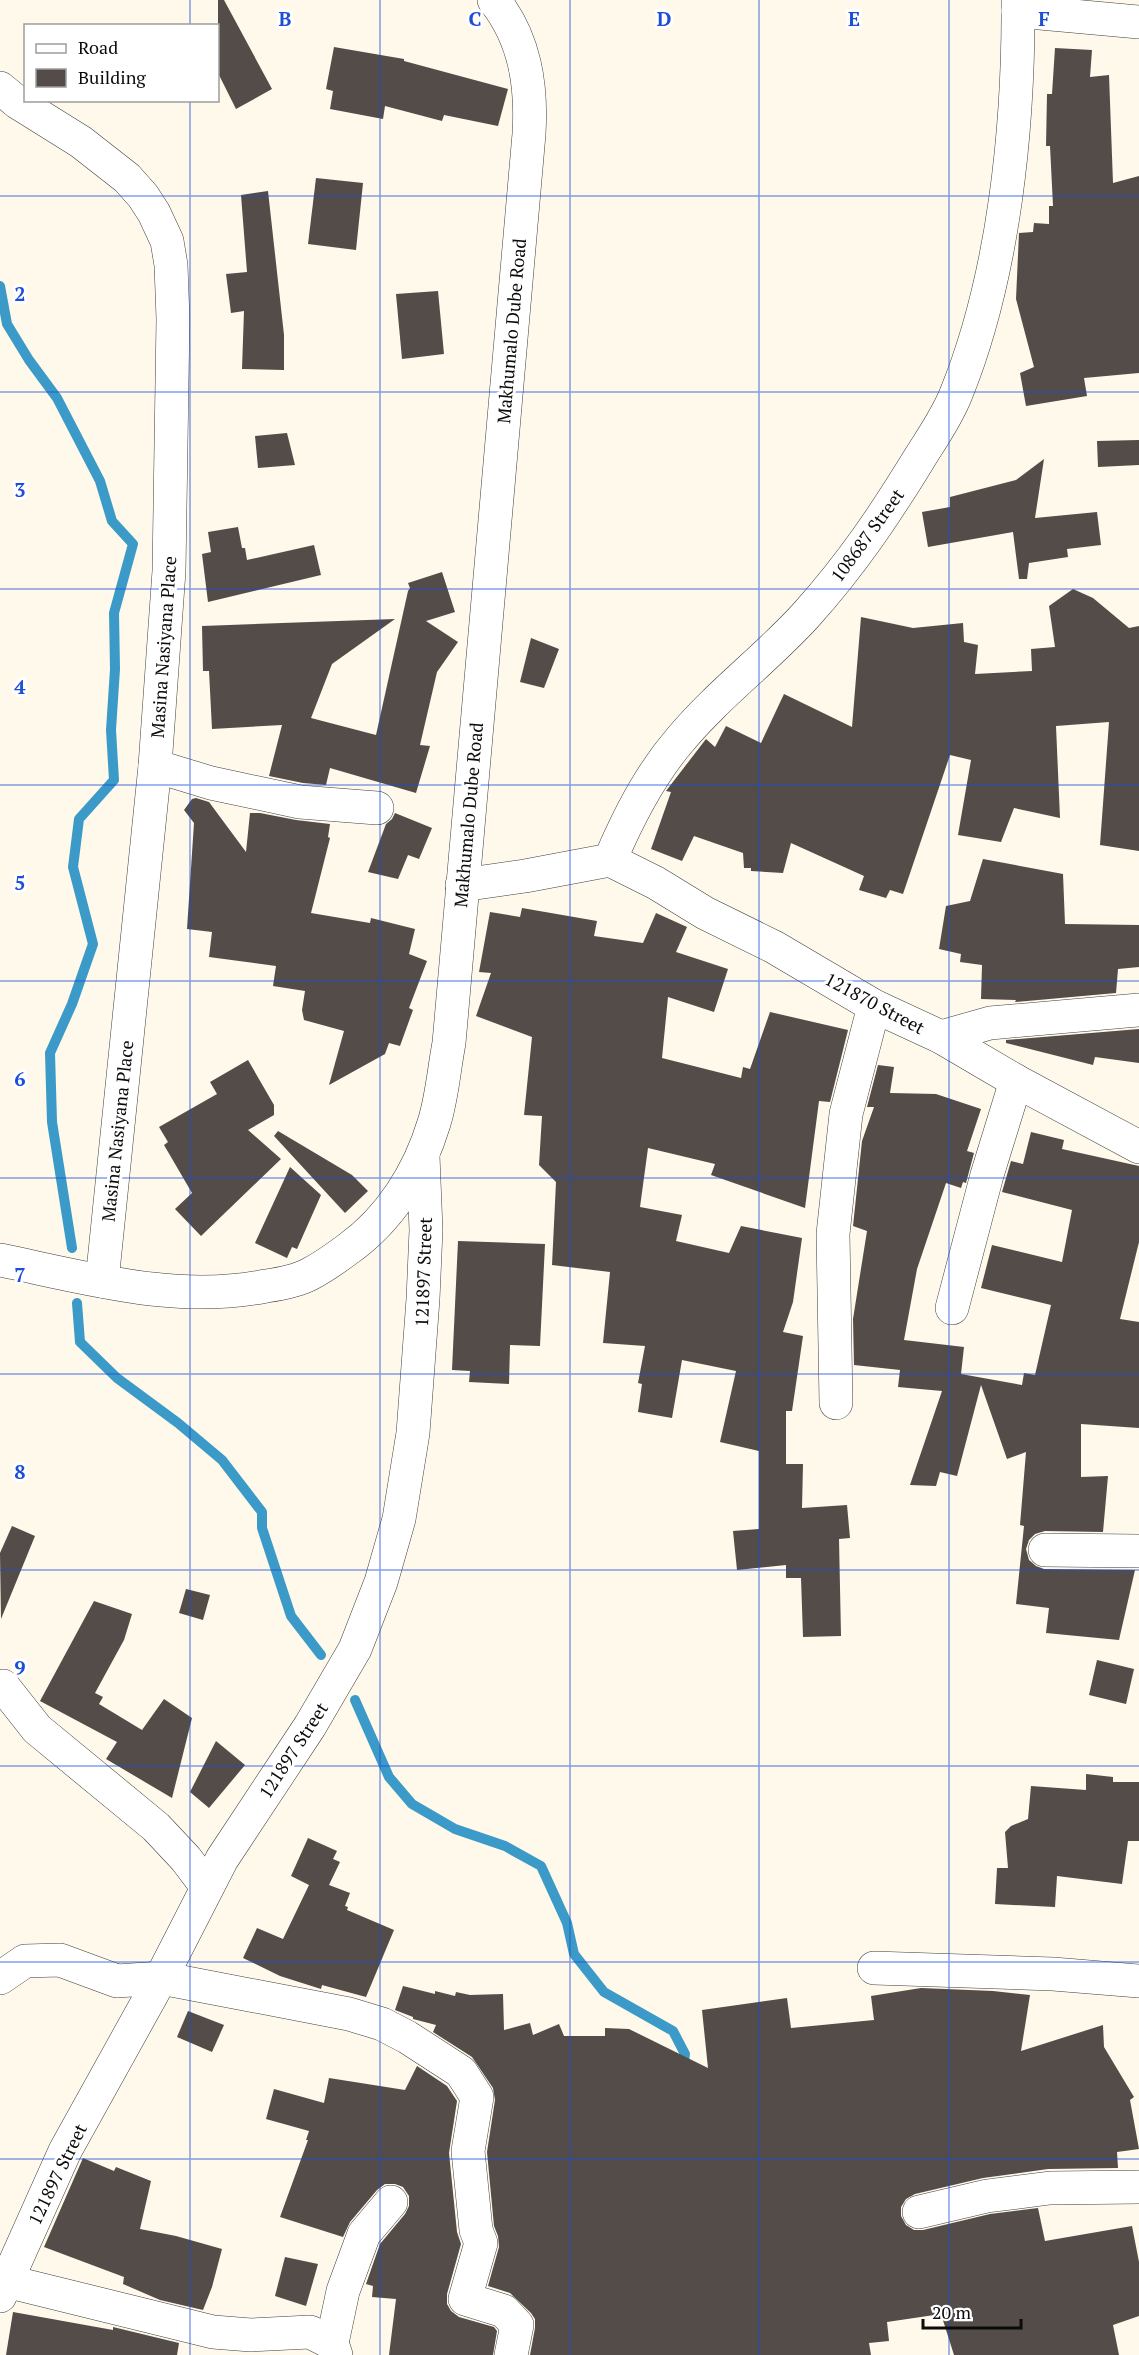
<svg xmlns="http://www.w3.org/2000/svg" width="1139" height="2355" font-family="'PT Serif',serif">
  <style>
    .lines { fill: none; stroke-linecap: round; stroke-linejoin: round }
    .stream { stroke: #3b9ac7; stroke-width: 10 }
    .building { fill: #534c48 }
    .minor-casing { stroke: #3e3e3e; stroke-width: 34 }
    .minor { stroke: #fff; stroke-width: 33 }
    .grid { fill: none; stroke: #1d4ed8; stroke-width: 1.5; stroke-opacity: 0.55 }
    .labels { text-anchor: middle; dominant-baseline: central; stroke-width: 6; stroke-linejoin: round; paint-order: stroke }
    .street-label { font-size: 18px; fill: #0b0b0b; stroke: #fff }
    .grid-label { font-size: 20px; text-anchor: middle; font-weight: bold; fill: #1d4ed8; stroke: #fff; stroke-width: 6; stroke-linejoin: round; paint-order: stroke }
  </style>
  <rect width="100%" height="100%" fill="#fef9ea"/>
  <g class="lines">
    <g class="stream">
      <path d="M0 286 7 324 29 360 57 398 100 481 112 521 133 544 114 613 115 669 111 730 114 780 79 819 73 867 93 944 72 1004 50 1053 52 1122 72 1248"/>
      <path d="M77 1303 80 1342 117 1378 178 1423 222 1460 262 1512V1528L291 1616 321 1655"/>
      <path d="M355 1700 389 1777 412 1804 455 1829 505 1846 541 1866 567 1923 574 1954 604 1992 673 2031 685 2054 683 2070"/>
    </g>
  </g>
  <g class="building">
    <path d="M218 0H224L272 89 236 109 218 73Z"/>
    <path d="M334 47 404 59V61L508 89 498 126 444 115 442 121 385 106 383 119 330 109 333 91 326 89Z"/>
    <path d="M1055 48 1092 50 1090 77 1109 75 1113 183 1139 176V373L1084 378 1087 396 1026 406 1020 373 1034 367 1016 299 1019 233 1033 232 1034 223 1049 224V206H1053L1050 146H1046L1047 94H1052Z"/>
    <path d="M316 178 363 183 356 250 308 244Z"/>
    <path d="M268 191 284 335V370L242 369 244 311 231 313 226 274 247 272 241 195Z"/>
    <path d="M438 291 444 354 402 359 396 294Z"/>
    <path d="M287 433 295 465 258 468 255 436Z"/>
    <path d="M1139 440V465L1098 467 1097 441Z"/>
    <path d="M1044 459 1035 518 1097 512 1101 545 1067 549 1068 557 1029 563 1027 579H1019L1013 532 928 547 922 512 950 507V497L1016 480Z"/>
    <path d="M238 527 242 548H245L247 560 314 545 321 575 208 602 202 554 211 552 208 532Z"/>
    <path d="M442 572 455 612 426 621 458 642 437 672 420 745 430 746 416 793 330 768 326 785 303 783 269 776 282 725 212 729 209 671H203L202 626 395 619 332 664 311 718 376 735 408 591 410 588 408 583Z"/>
    <path d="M1073 589 1093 598 1129 628 1139 626V851L1100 845 1109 722 1056 726 1060 818 1014 808 1001 842 958 835 971 760 950 755 903 894 890 890 886 898 859 890 864 876 791 843 783 873 751 871V868H744L743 853 694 836 682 861 651 849 671 792 666 791 706 739 715 747 726 726 761 743 784 694 852 727 861 617 913 628 963 623 964 642 978 645 975 674 1032 671 1031 649 1055 647 1049 606Z"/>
    <path d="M531 638 559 649 544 688 520 682Z"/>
    <path d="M196 798 209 802 246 852 250 813H260L296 820 330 824 328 837 330 838 311 913 370 923 371 918 415 929 409 954 427 961 409 1008 413 1010 400 1046 389 1043 385 1054 329 1085 344 1031 304 1020 302 1010 305 991 273 986 276 966 209 957 212 932 187 929 194 823 184 810 192 799Z"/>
    <path d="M395 813 432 828 419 859 408 855 398 879 368 872 386 824 392 819Z"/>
    <path d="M983 859 1063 874 1065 924 1139 925V967L1118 969 1116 993 1015 1002 1016 1000 981 999 982 965 960 962 961 954 939 949 946 906 970 901Z"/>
    <path d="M522 908 597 921 594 936 643 943 656 913 687 927 676 952 728 969 714 1012 668 997 662 1058 741 1078 743 1067 750 1069 770 1012 848 1030 830 1102 819 1101 805 1208 711 1175 715 1164 648 1148 640 1207 682 1215 676 1241 729 1253 741 1226 802 1238 793 1302 783 1332 803 1336 792 1411H786V1464H803L802 1508 847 1505 850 1538 839 1539 841 1636 803 1637 801 1578H786V1565L737 1570 733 1531 759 1529V1451L720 1442 736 1371 682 1360 672 1418 638 1412 642 1384 638 1383 645 1346 603 1343 610 1272 552 1265 556 1182 539 1165 542 1116 524 1115 532 1037 476 1016 491 973 479 972 490 912 520 917Z"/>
    <path d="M1139 1029V1063L1095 1057 1093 1065 1006 1043V1040Z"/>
    <path d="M248 1060 274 1105V1115L248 1130 281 1159 201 1236 175 1209 192 1193 164 1145 168 1142 159 1127 217 1094 210 1082Z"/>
    <path d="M878 1065 894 1067 890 1093 936 1094 981 1109 967 1151 974 1153 966 1183 963 1182 961 1188 946 1183 917 1269 904 1340 964 1347 961 1374 1022 1385 1024 1373 1035 1375 1051 1305 981 1288 992 1245 1062 1262 1072 1210 1002 1192 1011 1161 1023 1164 1031 1132 1064 1140 1062 1149 1139 1166V1242L1120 1319 1139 1322V1428L1081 1424V1477L1108 1476 1103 1532 1045 1531 1035 1534 1029 1540 1026 1549 1029 1560 1036 1566 1044 1569 1135 1570 1119 1640 1046 1633 1049 1608 1016 1604 1024 1526 1020 1525 1026 1452 1007 1459 981 1385 957 1476 940 1472 936 1486 910 1485 942 1391 898 1387 900 1370 854 1365 853 1319 867 1231 853 1226 862 1141 874 1107H867Z"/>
    <path d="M278 1131 352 1175 368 1191 345 1213 274 1136Z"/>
    <path d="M290 1167 321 1195 297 1249 292 1247 287 1258 255 1243Z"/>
    <path d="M458 1241 545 1244 540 1346 510 1345 509 1384 469 1382 470 1371 452 1370Z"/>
    <path d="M12 1526 35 1536 1 1619 0 1553Z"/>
    <path d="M186 1589 210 1595 203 1620 179 1613Z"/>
    <path d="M94 1601 132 1614 124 1640 95 1693 103 1697 99 1704 142 1730 164 1699 192 1718 172 1798 106 1759 117 1742 40 1701Z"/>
    <path d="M1097 1660 1134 1669 1126 1704 1089 1695Z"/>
    <path d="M216 1741 245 1765 209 1808 190 1792Z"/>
    <path d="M1086 1774 1113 1777V1782H1139V1841H1128L1122 1884 1057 1876 1055 1907 995 1904 997 1868H1008L1005 1832 1011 1826 1028 1819 1031 1786 1086 1790Z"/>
    <path d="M308 1838 337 1851 333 1859 340 1862 329 1885 350 1893 345 1906 348 1907 347 1910 394 1930 366 1997 322 1985 321 1989 280 1976 243 1958 257 1928 283 1939 309 1885 291 1876Z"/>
    <path d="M403 1986 435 1994V1991L455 1996 456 1992 470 1995 503 1994 504 2030 530 2023 533 2035 559 2024 564 2036H605V2028L629 2029 708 2068 702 2010 787 1998 791 2028 874 2020 871 1996 921 1988 993 1991 1030 1995 1021 2051 1103 2025 1104 2047 1134 2097 1130 2100 1139 2149 1117 2152 1118 2168 1048 2169 983 2178 915 2194 906 2199 901 2207V2216L906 2225 914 2230H923L990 2214 1038 2208 1045 2241 1132 2226 1139 2262V2316L1113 2325 1119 2355H954L941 2314 887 2322 889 2341 869 2343 871 2355H530L535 2328V2319L531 2313 510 2293 488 2286 499 2247 498 2236 494 2226 487 2152 495 2100 493 2088 472 2057 433 2032 436 2025 413 2019V2017L395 2010Z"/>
    <path d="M188 2011 224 2025 212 2052 177 2037Z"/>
    <path d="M417 2066 447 2086 457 2101 449 2153 457 2232 461 2244 447 2294V2304L451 2311 459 2317 494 2327 497 2331 493 2355H389L396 2299 372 2297 373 2286 366 2284 380 2244 405 2214 409 2206V2196L403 2187 395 2184H385L377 2190 350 2222 343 2237 280 2217 308 2140H306L309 2131 266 2119 274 2089 324 2103 329 2078 405 2090Z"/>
    <path d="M83 2158 114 2171 116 2167 151 2181 140 2229 176 2236 222 2249 212 2287 203 2310 160 2300 123 2284 124 2277 44 2247Z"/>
    <path d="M285 2257 318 2264 306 2306 275 2296Z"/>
    <path d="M13 2312 113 2330V2327L179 2343 177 2355H6Z"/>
  </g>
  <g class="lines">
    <g class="minor-casing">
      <g id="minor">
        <path d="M1018 11 1139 22"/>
        <path d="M0 88 17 102 81 142 127 178 143 196 154 213 167 241 171 265 173 319 169 571 155 766 102 1281"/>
        <path d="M155 766 211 783 300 802 377 808"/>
        <path d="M610 860 656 883 705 913 774 947 874 1006 941 1037 1016 1081 1139 1147"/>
        <path d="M462 885 525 876 610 860C628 818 649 776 679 741 717 695 766 659 806 615 851 565 884 516 919 459 932 438 947 417 956 394 1004 276 1019 127 1018 0"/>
        <path d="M941 1037 990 1023 1139 1010"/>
        <path d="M0 1260C87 1278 177 1304 266 1286 280 1284 297 1281 310 1274 323 1267 336 1258 348 1249 390 1219 419 1173 434 1123 442 1098 444 1069 449 1043L529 134C532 85 525 39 494 0"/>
        <path d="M952 1308 987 1175 1016 1081"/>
        <path d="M836 1403 833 1234 846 1114 874 1006"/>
        <path d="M1045 1550 1139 1551"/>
        <path d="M3 1686 37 1729 156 1827 186 1859 207 1887"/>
        <path d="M874 1968 1053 1974 1139 1981"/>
        <path d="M0 1978 25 1961 60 1960 117 1981 161 1978 349 2014 382 2024 407 2037 461 2072 477 2097 468 2151 476 2230 481 2243 465 2299 504 2311 517 2325 511 2355"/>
        <path d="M919 2212 987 2196 1050 2188 1139 2187"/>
        <path d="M6 2281 213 2332 251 2335 310 2332 332 2343 336 2355"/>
        <path d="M0 2296 65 2151 161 1978 222 1859 310 1726 355 1649 381 1582 399 1519 413 1433 423 1299 426 1230 423 1156"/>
        <path d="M332 2343 343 2291 364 2234 391 2202"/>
      </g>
    </g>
    <use href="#minor" class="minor"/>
  </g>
  <path class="grid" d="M190 0V26M380 0V2355M570 0V2355M759 0V2355M949 0V2355M190 100V2355M0 196H1139M0 392H1139M0 589H1139M0 785H1139M0 981H1139M0 1178H1139M0 1374H1139M0 1570H1139M0 1766H1139M0 1962H1139M0 2159H1139"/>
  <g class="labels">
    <g class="street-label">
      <text transform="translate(511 331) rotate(-85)">Makhumalo Dube Road</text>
      <text transform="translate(867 535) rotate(-54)">108687 Street</text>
      <text transform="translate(163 647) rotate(-86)">Masina Nasiyana Place</text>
      <text transform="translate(468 815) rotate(-85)">Makhumalo Dube Road</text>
      <text transform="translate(875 1003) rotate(28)">121870 Street</text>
      <text transform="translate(117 1131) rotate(-84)">Masina Nasiyana Place</text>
      <text transform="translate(423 1272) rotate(-88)">121897 Street</text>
      <text transform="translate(293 1750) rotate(-57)">121897 Street</text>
      <text transform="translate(57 2174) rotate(-64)">121897 Street</text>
    </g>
  </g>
  <g class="grid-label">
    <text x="285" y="26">B</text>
    <text x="475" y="26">C</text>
    <text x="664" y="26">D</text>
    <text x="854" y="26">E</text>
    <text x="1044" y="26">F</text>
    <text x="20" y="301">2</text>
    <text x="20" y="497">3</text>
    <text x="20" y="694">4</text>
    <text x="20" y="890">5</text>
    <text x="20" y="1086">6</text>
    <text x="20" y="1282">7</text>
    <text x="20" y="1479">8</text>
    <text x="20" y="1675">9</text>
  </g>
  <rect x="24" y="24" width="195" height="78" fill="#ffffff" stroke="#9d9d9d" stroke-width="1.5"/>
  <rect x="36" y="44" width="30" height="9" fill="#ffffff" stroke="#9d9d9d" stroke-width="1.5"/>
  <text x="78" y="54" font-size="18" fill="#0b0b0b">Road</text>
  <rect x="36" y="69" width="30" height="18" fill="#534c48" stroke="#9d9d9d" stroke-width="1.5"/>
  <text x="78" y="84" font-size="18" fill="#0b0b0b">Building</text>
  <path d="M923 2319v9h98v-9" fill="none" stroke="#0b0b0b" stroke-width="3"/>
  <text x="932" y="2319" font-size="18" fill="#0b0b0b" stroke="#ffffff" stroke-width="4.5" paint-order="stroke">20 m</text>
</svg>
